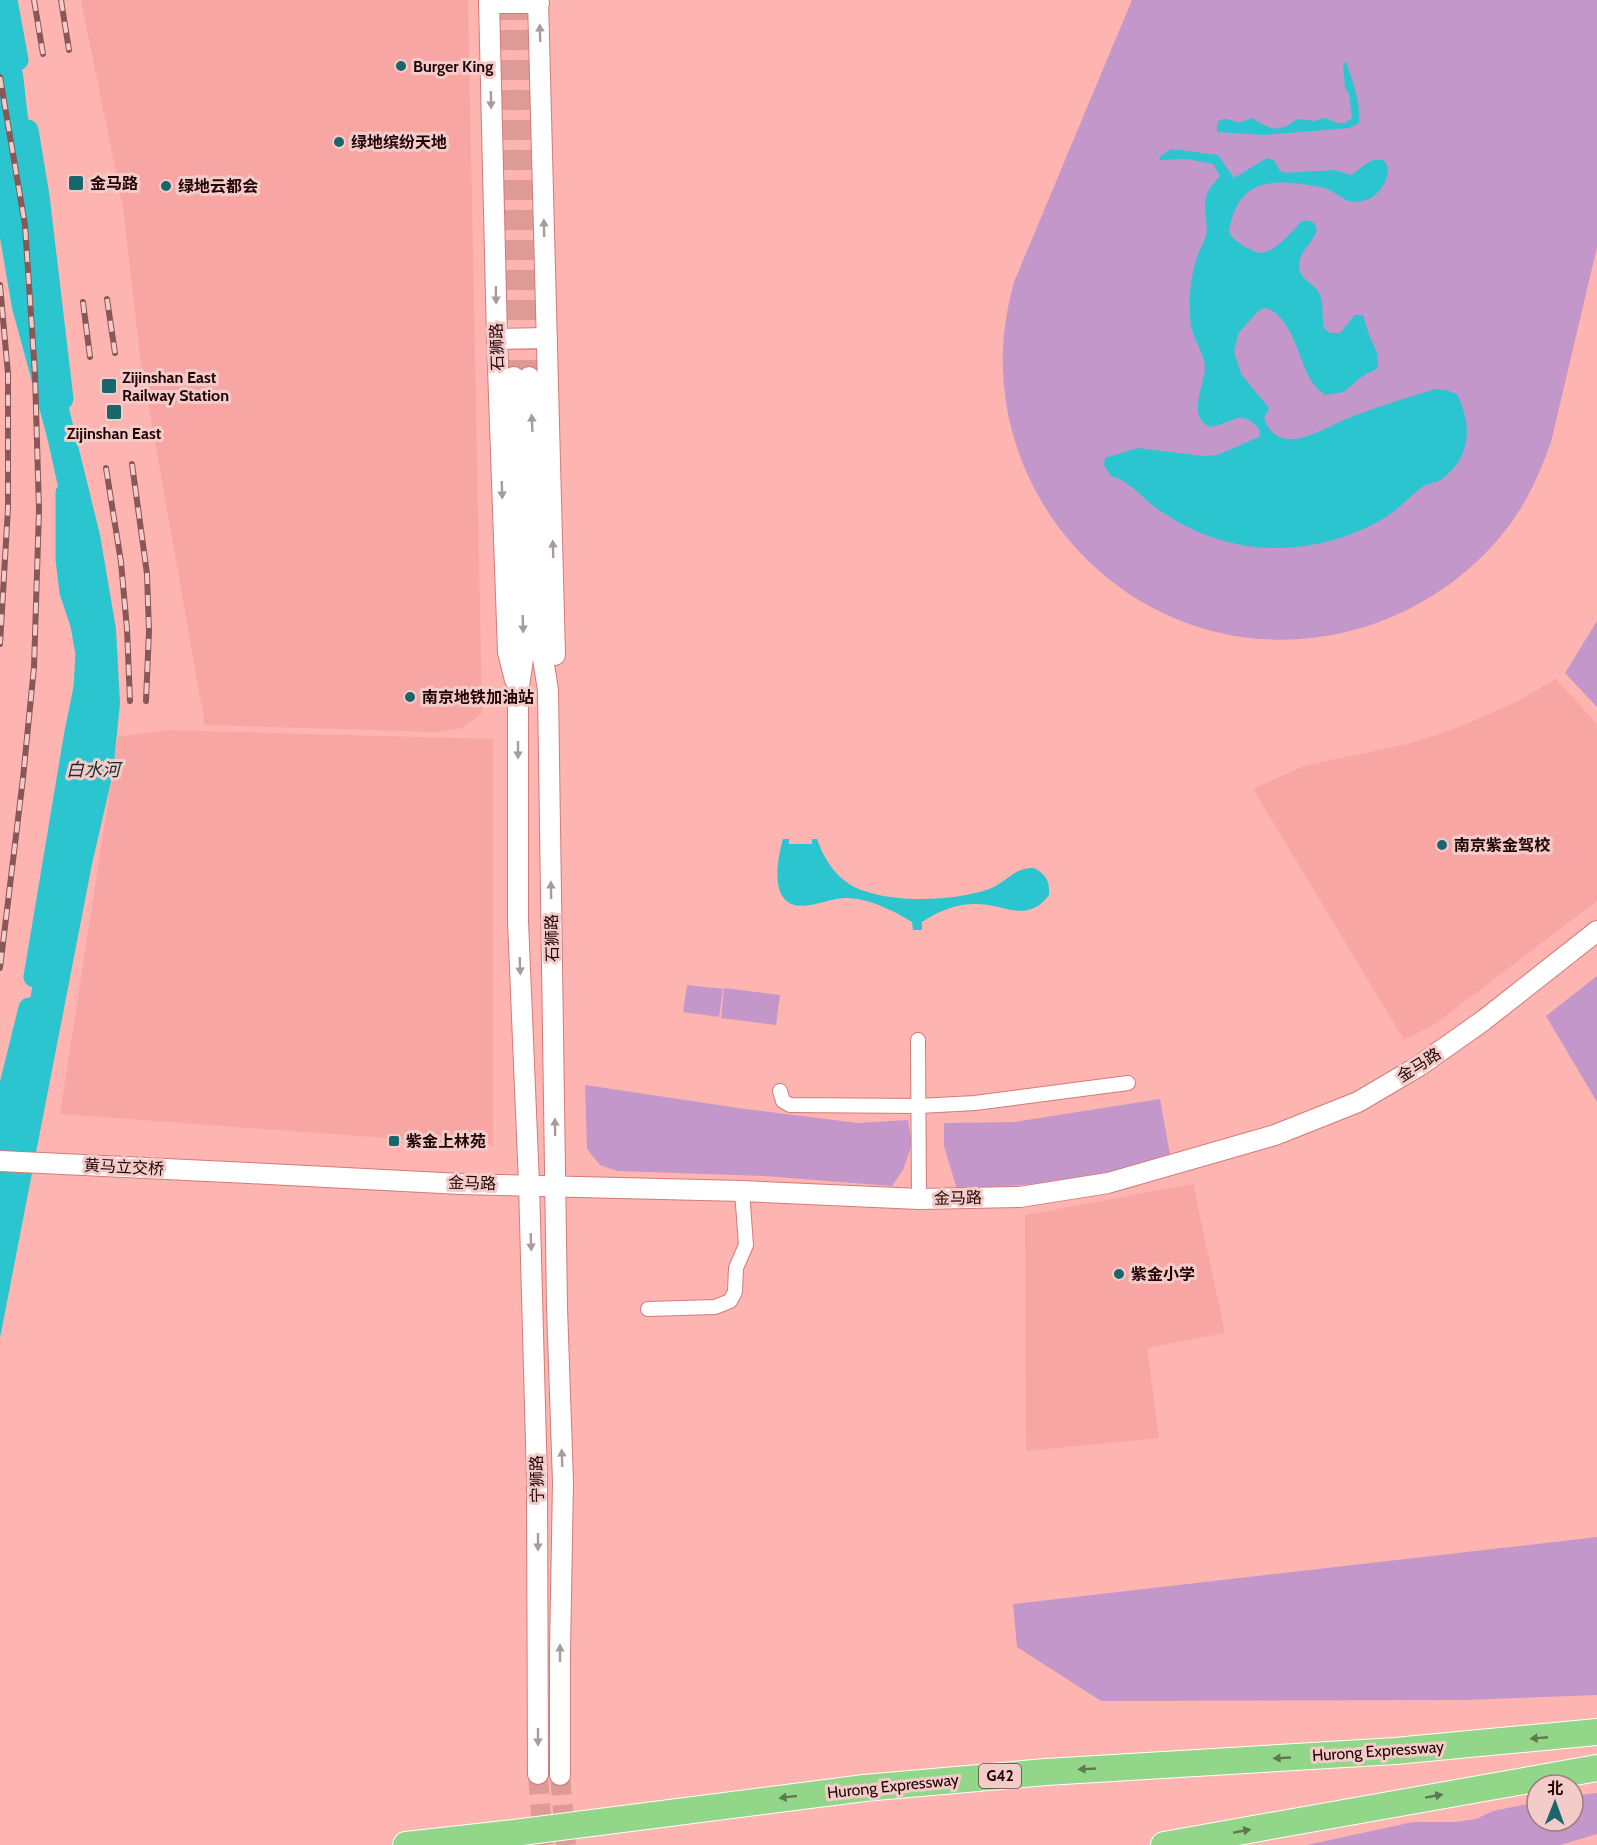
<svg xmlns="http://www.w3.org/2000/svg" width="1597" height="1845" font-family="Cabin,'Noto Sans SC',sans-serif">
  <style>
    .built { fill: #f7a6a3 }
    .green { fill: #c397ca }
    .water { fill: #2bc5cf }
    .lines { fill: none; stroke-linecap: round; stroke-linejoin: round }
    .river { stroke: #2bc5cf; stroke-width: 21 }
    .secondary-tunnel { stroke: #dd9a96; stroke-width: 20; stroke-dasharray: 20 10; stroke-linecap: butt }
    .street-casing { stroke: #d37b79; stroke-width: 16 }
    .secondary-casing { stroke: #d37b79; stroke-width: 22 }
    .highway-casing { stroke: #fff; stroke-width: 28 }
    .street { stroke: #fff; stroke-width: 14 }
    .secondary { stroke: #fff; stroke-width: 20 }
    .highway { stroke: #91d689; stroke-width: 26 }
    .rail-casing { stroke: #8a5756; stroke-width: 6 }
    .rail { stroke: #f3ccca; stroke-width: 4; stroke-dasharray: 11; stroke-linecap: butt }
    .secondary-bridge-casing { stroke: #d37b79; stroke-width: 22; stroke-linecap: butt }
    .secondary-bridge { stroke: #fff; stroke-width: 20 }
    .oneway { fill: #a79b9b }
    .oneway2 { fill: #5f784e }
    .poi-dot { fill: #19676c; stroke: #f3ccca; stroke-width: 2 }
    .labels { text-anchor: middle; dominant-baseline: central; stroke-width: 6; stroke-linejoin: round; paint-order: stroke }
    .shield { fill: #f3ccca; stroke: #614040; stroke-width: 1.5 }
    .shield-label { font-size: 15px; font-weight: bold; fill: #220405 }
    .poi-label { font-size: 16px; font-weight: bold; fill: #220405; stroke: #f3ccca; text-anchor: start }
    .street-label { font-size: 16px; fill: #220405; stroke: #f3ccca }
    .water-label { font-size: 18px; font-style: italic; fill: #162d2f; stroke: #f3ccca }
  </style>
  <rect width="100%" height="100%" fill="#feb4b0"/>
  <g class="built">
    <path d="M81 0H468L482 713 462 728 435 732 205 725 140 356 123 207Z"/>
    <path d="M1556 679 1597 724V901L1435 1024 1404 1040 1253 789 1304 766 1412 743 1457 728 1512 704Z"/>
    <path d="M166 730 493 739V1146L60 1114 118 737Z"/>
    <path d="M1193 1184 1225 1333 1147 1348 1159 1438 1026 1451 1025 1215Z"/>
  </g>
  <g class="green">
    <path d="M1132 0H1597V247L1551 442C1541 470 1529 498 1511 523 1439 621 1308 665 1192 625 1076 585 998 472 1003 349 1004 326 1008 304 1014 282Z"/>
    <path d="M1597 621V707L1565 673Z"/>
    <path d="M1597 976V1102L1546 1016Z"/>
    <path d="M687 985 723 989 719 1017 683 1012Z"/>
    <path d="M724 988 780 995 776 1025 721 1018Z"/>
    <path d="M585 1085 745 1109 858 1123 908 1120 912 1144 903 1170 892 1186 764 1176 617 1171 600 1165 587 1149Z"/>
    <path d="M1160 1099 1171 1160 1103 1180 957 1189 944 1146V1123L1015 1122Z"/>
    <path d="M1597 1537V1695L1463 1700 1101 1701 1017 1647 1013 1604Z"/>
    <path d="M1597 1793V1834L1560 1845H1307L1413 1822H1455L1476 1819 1493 1811 1537 1802V1821H1573V1796Z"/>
  </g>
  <g class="water">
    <path d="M0 0H6L23 74 34 171 40 262 51 335 100 535 116 629 120 703 113 773 92 864 0 1338V1165L85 697 84 618 72 549 47 437 12 308 0 238Z"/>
    <path d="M1346 61C1352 81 1361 101 1359 123L1349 128 1263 135 1217 132C1215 115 1228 118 1238 123L1252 118C1270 129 1278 134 1297 119L1314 121 1325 118 1338 123H1345L1352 118 1349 94 1345 88 1343 64Z"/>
    <path d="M1171 149 1218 155 1234 178 1267 158 1274 160 1280 171 1285 173 1334 170 1351 175C1358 171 1366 162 1374 160 1397 155 1389 192 1366 200 1344 207 1341 193 1324 188 1317 186 1309 185 1301 184 1260 178 1236 188 1229 232 1233 239 1240 244 1247 248 1251 249 1256 253 1260 253 1275 253 1292 231 1302 221 1309 219 1319 223 1316 233 1311 244 1299 252 1299 266 1299 279 1312 282 1318 291 1325 304 1321 315 1324 328L1330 333H1340L1355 315H1363L1369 335 1377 353 1378 368 1361 377 1344 392 1325 395C1319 390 1312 384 1309 377 1299 357 1290 315 1266 308L1259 310 1238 334 1234 352 1241 374 1269 408 1264 418C1268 431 1277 439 1291 439 1307 440 1335 423 1351 417 1379 406 1407 398 1435 389L1446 390 1457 394C1472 425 1472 456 1442 479 1436 483 1427 483 1421 488 1410 496 1401 507 1390 514 1348 543 1286 555 1237 544 1207 538 1179 525 1155 507 1140 496 1129 480 1111 476L1104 465 1105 458 1138 448 1203 456 1217 455 1259 437 1260 430C1240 406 1233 424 1210 427 1186 416 1205 383 1205 368 1205 353 1193 340 1191 325 1188 304 1190 281 1196 261 1198 252 1204 244 1206 235 1208 229 1206 223 1206 217 1203 197 1207 190 1220 176L1213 164 1187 159 1160 160 1159 157Z"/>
    <path d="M783 839H789V844H812V839H817C823 856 831 870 845 881 875 905 954 902 989 889 1006 883 1014 867 1034 868 1046 874 1050 882 1049 895 1026 925 1004 903 975 904 955 904 939 911 922 922V930H913L912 922C892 910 871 899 847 898 833 898 823 903 810 905 768 913 776 863 783 839Z"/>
  </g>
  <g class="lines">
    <g class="river">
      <path d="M7 0 18 60"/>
      <path d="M28 130 39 196 63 399"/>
      <path d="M34 977 75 732 84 688 86 654 81 625 70 592 66 559V493"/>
      <path d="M0 1154 8 1093 29 1008"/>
    </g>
    <g class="secondary-tunnel">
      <path d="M505 0 514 377"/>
      <path d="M520 0 529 377"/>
      <path d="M538 1774 543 1845"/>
      <path d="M560 1775 566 1845"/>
    </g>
    <g class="street-casing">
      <g id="street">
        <path d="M918 1040 919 1199"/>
        <path d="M780 1091 783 1101 790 1105 919 1106 975 1103 1128 1083"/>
        <path d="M648 1309 715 1307 730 1301 735 1292 736 1268 746 1245 742 1191"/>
      </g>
    </g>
    <g class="secondary-casing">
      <g id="secondary">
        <path d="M489 0 497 339 508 652 515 680"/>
        <path d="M538 0 555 655"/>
        <path d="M489 3H539"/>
        <path d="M497 339 547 338"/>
        <path d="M514 377 524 653 518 692V921L529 1184 537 1481 538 1774"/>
        <path d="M529 377 542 652 548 690 557 1307 563 1482 560 1652V1775"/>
        <path d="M249 1173 461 1184 742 1191 919 1199 1020 1197 1108 1183 1275 1135 1358 1102 1419 1066 1484 1020 1597 931"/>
      </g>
    </g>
    <g class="highway-casing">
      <g id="highway">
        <path d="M406 1845 514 1833 864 1788 1046 1772 1395 1751 1597 1732"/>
        <path d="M1164 1845 1597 1768"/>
      </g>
    </g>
    <use href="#street" class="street"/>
    <use href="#secondary" class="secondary"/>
    <use href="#highway" class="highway"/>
    <g class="rail-casing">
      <g id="rail">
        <path d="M34 0 43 54"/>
        <path d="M61 0 69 50"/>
        <path d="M0 77 25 225 35 374 39 510 34 667 23 778 0 968"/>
        <path d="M0 285 8 374V508L0 644"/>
        <path d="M107 299 115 353"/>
        <path d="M83 302 90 357"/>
        <path d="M132 464 147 574 149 631 146 701"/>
        <path d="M106 468 121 562 127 629 130 701"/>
      </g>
    </g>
    <use href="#rail" class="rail"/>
    <g class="secondary-bridge-casing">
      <path id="secondary-bridge" d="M0 1161 249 1173"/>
    </g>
    <use href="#secondary-bridge" class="secondary-bridge"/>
  </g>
  <defs><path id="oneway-solid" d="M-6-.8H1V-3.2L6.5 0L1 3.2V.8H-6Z" transform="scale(1.5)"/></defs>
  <g class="oneway">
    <use href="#oneway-solid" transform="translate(540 33) rotate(-92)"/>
    <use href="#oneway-solid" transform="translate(491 100) rotate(89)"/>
    <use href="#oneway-solid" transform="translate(544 228) rotate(-91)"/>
    <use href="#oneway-solid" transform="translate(496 295) rotate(89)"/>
    <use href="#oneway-solid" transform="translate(532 423) rotate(-93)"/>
    <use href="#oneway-solid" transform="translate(502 490) rotate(88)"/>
    <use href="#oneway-solid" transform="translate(553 549) rotate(-92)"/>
    <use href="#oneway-solid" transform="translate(523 624) rotate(88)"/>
    <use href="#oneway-solid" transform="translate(518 750) rotate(90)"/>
    <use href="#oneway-solid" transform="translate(551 890) rotate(-91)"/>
    <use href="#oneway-solid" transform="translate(520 966) rotate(88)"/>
    <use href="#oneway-solid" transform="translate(555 1127) rotate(-91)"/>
    <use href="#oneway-solid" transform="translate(531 1242) rotate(88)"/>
    <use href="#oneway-solid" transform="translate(562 1458) rotate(-92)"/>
    <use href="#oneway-solid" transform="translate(538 1542) rotate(90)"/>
    <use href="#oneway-solid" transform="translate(560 1653) rotate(-90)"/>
    <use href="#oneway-solid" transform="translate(538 1737) rotate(90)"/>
  </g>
  <g class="oneway2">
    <use href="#oneway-solid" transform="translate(1539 1738) rotate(175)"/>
    <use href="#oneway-solid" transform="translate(1282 1758) rotate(177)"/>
    <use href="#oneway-solid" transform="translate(1087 1769) rotate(177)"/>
    <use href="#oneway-solid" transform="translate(1434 1796) rotate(-10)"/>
    <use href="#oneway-solid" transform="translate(788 1797) rotate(173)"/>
    <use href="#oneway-solid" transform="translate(1242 1831) rotate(-10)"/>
  </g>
  <g class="poi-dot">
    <circle cx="401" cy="66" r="6"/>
    <circle cx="339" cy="142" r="6"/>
    <rect x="68" y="175" width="16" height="16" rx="3"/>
    <circle cx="166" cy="186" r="6"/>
    <rect x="101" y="378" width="16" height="16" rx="3"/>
    <rect x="106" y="404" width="16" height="16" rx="3"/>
    <circle cx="410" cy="697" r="6"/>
    <circle cx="1442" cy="845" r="6"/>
    <rect x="388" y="1135" width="12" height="12" rx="3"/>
    <circle cx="1119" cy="1274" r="6"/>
  </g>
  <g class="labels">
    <rect class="shield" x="979" y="1764" width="42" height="24" rx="4.5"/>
    <g class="shield-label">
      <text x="1000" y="1776">G42</text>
    </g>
    <g class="poi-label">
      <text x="413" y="66">Burger King</text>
      <text x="351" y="142">绿地缤纷天地</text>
      <text x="90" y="183">金马路</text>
      <text x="178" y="186">绿地云都会</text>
      <text x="122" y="377">Zijinshan East<tspan x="122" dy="18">Railway Station</tspan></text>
      <text x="114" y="433" text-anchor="middle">Zijinshan East</text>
      <text x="422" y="697">南京地铁加油站</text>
      <text x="1454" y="845">南京紫金驾校</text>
      <text x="406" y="1141">紫金上林苑</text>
      <text x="1131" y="1274">紫金小学</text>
    </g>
    <g class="street-label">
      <text transform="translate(497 347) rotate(-92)">石狮路</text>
      <text transform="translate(552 938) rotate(-91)">石狮路</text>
      <text transform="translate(1419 1065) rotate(-33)">金马路</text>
      <text transform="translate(124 1167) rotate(3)">黄马立交桥</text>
      <text transform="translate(472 1183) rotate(1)">金马路</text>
      <text transform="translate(958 1198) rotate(-1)">金马路</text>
      <text transform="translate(537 1479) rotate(-91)">宁狮路</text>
      <text transform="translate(1378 1751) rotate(-4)">Hurong Expressway</text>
      <text transform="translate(893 1786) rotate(-6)">Hurong Expressway</text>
    </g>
    <g class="water-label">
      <text x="93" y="770">白水河</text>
    </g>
  </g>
  <g transform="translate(1555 1803) rotate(1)"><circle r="28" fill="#f3ccca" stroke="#9f7c7b" stroke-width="1.5"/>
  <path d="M0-4.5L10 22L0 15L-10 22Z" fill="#19676c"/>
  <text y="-9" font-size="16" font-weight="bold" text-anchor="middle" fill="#220405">北</text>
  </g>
</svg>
